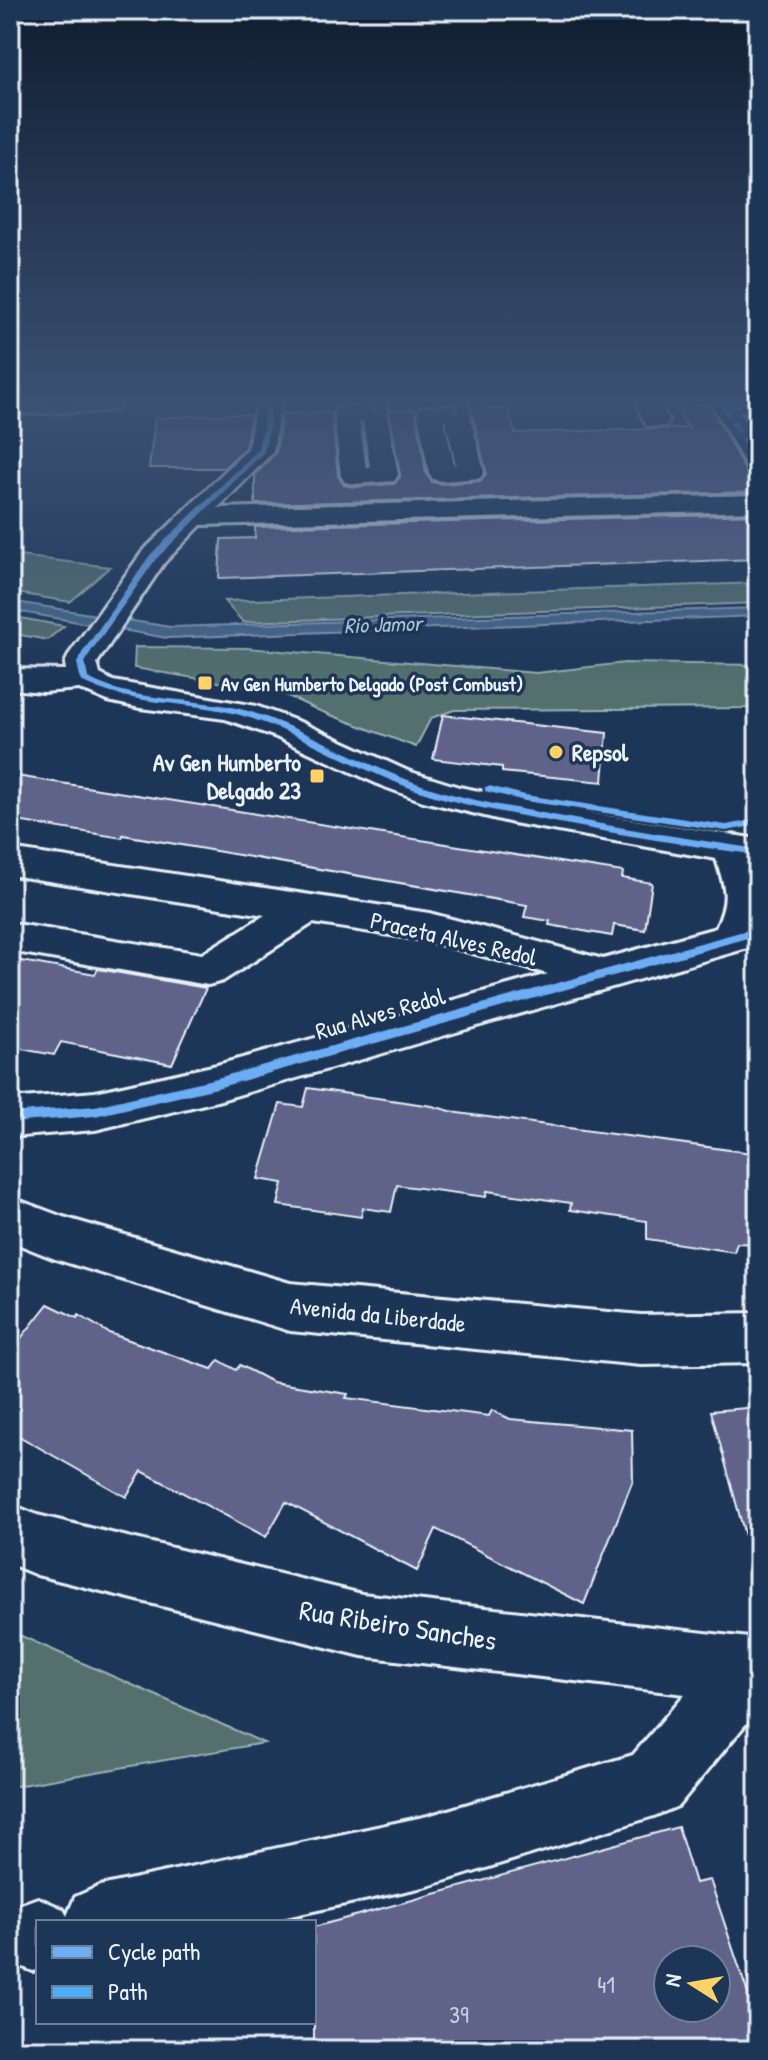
<svg xmlns="http://www.w3.org/2000/svg" width="768" height="2060" font-family="'Patrick Hand',sans-serif">
  <style>
    .green { fill: #526f6e; stroke: #9db0b3; stroke-width: 2 }
    .water { fill: #44688b; stroke: #869fb7; stroke-width: 2 }
    .building { fill: #5f6489; stroke: #e8f1f8; stroke-width: 2; fill-rule: evenodd }
    .lines { fill: none; stroke-linecap: round; stroke-linejoin: round }
    .minor-casing { stroke: #e8f1f8; stroke-width: 6 }
    .major-casing { stroke: #e8f1f8; stroke-width: 6 }
    .minor { fill: #1d3557; fill-rule: evenodd }
    .major { fill: #6b706d; fill-rule: evenodd }
    .quiet { stroke: #49aef6; stroke-width: 6; stroke-dasharray: 13 6; stroke-linecap: butt }
    .cycleway-casing { stroke: #1d3557; stroke-width: 5 }
    .cycleway { fill: #6dadf4; fill-rule: evenodd }
    .poi-dot { fill: #ffd166; stroke: #1d3557; stroke-width: 3 }
    .labels { text-anchor: middle; dominant-baseline: central; stroke-width: 7; stroke-linejoin: round; paint-order: stroke }
    .far-poi-label { font-size: 20px; font-weight: bold; fill: #e8f1f8; stroke: #1d3557; text-anchor: start }
    .far-water-label { font-size: 22px; font-style: italic; fill: #afc1d2; stroke: #1d3557 }
    .poi-label { font-size: 24px; font-weight: bold; fill: #e8f1f8; stroke: #1d3557; text-anchor: start }
    .street-label { font-size: 24px; fill: #e8f1f8; stroke: #1d3557 }
    .near-number-label { font-size: 24px; fill: #c6cedc }
    .near-street-label { font-size: 28px; fill: #e8f1f8; stroke: #1d3557 }
  </style>
  <rect width="100%" height="100%" fill="#1d3557"/>
  <filter id="ink" filterUnits="userSpaceOnUse"><feTurbulence type="fractalNoise" baseFrequency=".0125" numOctaves="2"/><feDisplacementMap in="SourceGraphic" scale="16" xChannelSelector="R" yChannelSelector="G"/><feConvolveMatrix kernelMatrix="1 2 1 2 8 2 1 2 1" color-interpolation-filters="sRGB"/></filter>
  <g filter="url(#ink)">
    <g class="green">
      <path d="M10 555 110 567 70 602 10 592Z"/>
      <path d="M758 583V603L243 622 224 601Z"/>
      <path d="M10 616 64 626 47 640 10 633Z"/>
      <path d="M135 647 247 648 536 673 625 663 758 665V708L454 710 431 718 416 747 320 711 279 692 134 668Z"/>
      <path d="M10 1631 264 1743 10 1787Z"/>
    </g>
    <path class="water" d="M10 601 170 627 758 608V616L167 638 10 610Z"/>
    <g class="building">
      <path d="M709 404 746 472 758 475V492L255 504V475L276 452 282 414 332 412 338 476 344 485 354 487 394 484 400 477 389 410 417 409 426 474 432 482 442 484 480 481 486 474 471 408 508 409 515 433 688 428 673 405Z"/>
      <path d="M231 414 251 415 245 448 224 468H149L155 418Z"/>
      <path d="M758 514V559L219 578 221 539 255 538V527Z"/>
      <path d="M443 715 607 733 603 782 502 772V767L433 759Z"/>
      <path d="M10 775 623 872 622 878 652 883 645 930 614 925 612 936 549 925 550 921 524 917 527 905 123 835 122 838 10 820Z"/>
      <path d="M10 959 95 974 98 969 206 988 172 1064 61 1042 54 1055 10 1047Z"/>
      <path d="M308 1088 432 1106 458 1113 751 1153 752 1182H758V1218H754L756 1244 737 1243 734 1252 647 1239V1221L570 1210 571 1203 487 1191 486 1197 397 1185 391 1212 363 1208 361 1217 278 1205 283 1183 258 1179 280 1104 303 1107Z"/>
      <path d="M48 1304 77 1318 79 1315 109 1333 212 1369 219 1360 236 1370 240 1365 272 1382 348 1394 346 1398 489 1416 492 1410 510 1419 632 1430 633 1480 584 1604 436 1529 417 1571 286 1502 266 1537 142 1471 126 1497 10 1431V1352Z"/>
      <path d="M758 1407V1541L747 1543 711 1411Z"/>
      <path d="M678 1827 695 1883 710 1880 758 2024V2050H314V1927ZM668 1960H716V2008H668Z"/>
    </g>
    <g class="lines">
      <g class="minor-casing">
        <g id="minor">
          <path d="M256 404H280L273 452 218 508 758 495V511L201 525 164 563 97 663 100 674 113 681 256 706 300 722 408 771 459 787 595 814 758 839V945L217 1101 95 1130 10 1137V1099L95 1092 217 1065 548 974 429 941 313 923 223 981 208 985 10 951V923L202 954 265 915 10 875V849L429 913 603 959 716 928C730 897 725 889 716 859L513 823 423 801 382 786 276 737 225 719 140 708 108 701 79 689 43 692 10 689V669L66 670 65 663 70 653 143 551 248 449Z"/>
          <path d="M361 404H385L398 475 394 481 354 484 345 482 341 476 334 414 337 409ZM359 421H363L370 467 366 468Z"/>
          <path d="M467 404 484 472 480 478 442 481 433 479 429 473 418 413 421 408ZM444 420H446L456 465H454Z"/>
          <path d="M636 404H660L669 421 665 426H647Z"/>
          <path d="M712 404H754L751 409 739 412 758 442V472L749 470 745 464Z"/>
          <path d="M10 1197 63 1217 290 1283 641 1315 758 1313V1363L641 1365 290 1331 55 1259 10 1241Z"/>
          <path d="M10 1504 37 1515 362 1594 758 1639V1709L678 1806 654 1816 428 1886 263 1922H38V1970L33 1971 10 1962V1908L38 1898 63 1909 67 1916 75 1897 100 1886 428 1816 633 1755 685 1694 362 1656 37 1575 10 1564Z"/>
        </g>
      </g>
      <g class="major-casing">
        <path id="major" d="M10 404H121L118 409 109 411 10 414Z"/>
      </g>
      <use href="#minor" class="minor"/>
      <use href="#major" class="major"/>
      <g class="quiet">
        <path d="M373 404 375 413"/>
        <path d="M455 404 457 412"/>
        <path d="M742 404 723 405 758 464"/>
        <path d="M750 404 758 416"/>
      </g>
      <g class="cycleway-casing">
        <g id="cycleway">
          <path d="M265 404H271L269 429 264 452 156 559 90 653 85 663 88 678C138 704 195 696 248 711 309 730 363 765 422 785 465 800 509 807 553 815 621 828 689 839 758 849V855C690 846 622 835 554 822 507 813 458 805 413 789 354 768 300 732 240 715 187 700 131 707 81 681L77 663 82 653 150 555 257 451 263 429Z"/>
          <path d="M489 786 525 795 726 825 758 819V825L726 831 525 801 485 791V787Z"/>
          <path d="M758 927V935L217 1088 95 1116 10 1123V1113L95 1106 217 1078Z"/>
        </g>
      </g>
      <use href="#cycleway" class="cycleway"/>
    </g>
  </g>
  <linearGradient id="sky" x2="0" y2="1"><stop stop-color="#101d30"/><stop offset="0.58" stop-color="#3a5174"/><stop offset="1" stop-color="#3a5174" stop-opacity="0"/></linearGradient>
  <rect width="768" height="692" fill="url(#sky)"/>
  <g class="poi-dot">
    <rect x="197" y="675" width="16" height="16" rx="4"/>
    <circle cx="556" cy="752" r="8"/>
    <rect x="309" y="768" width="16" height="16" rx="4"/>
  </g>
  <g class="labels">
    <g class="far-poi-label">
      <text x="221" y="683">Av Gen Humberto Delgado (Post Combust)</text>
    </g>
    <g class="far-water-label">
      <text transform="translate(383 624) rotate(-2)">Rio Jamor</text>
    </g>
    <g class="poi-label">
      <text x="572" y="752">Repsol</text>
      <text x="301" y="762" text-anchor="end">Av Gen Humberto<tspan x="301" dy="28">Delgado 23</tspan></text>
    </g>
    <g class="street-label">
      <text transform="translate(454 938) rotate(13)">Praceta Alves Redol</text>
      <text transform="translate(380 1013) rotate(-16)">Rua Alves Redol</text>
      <text transform="translate(378 1314) rotate(6)">Avenida da Liberdade</text>
    </g>
    <g class="near-number-label">
      <text x="606" y="1984">41</text>
      <text x="459" y="2014">39</text>
    </g>
    <g class="near-street-label">
      <text transform="translate(398 1625) rotate(9)">Rua Ribeiro Sanches</text>
    </g>
  </g>
  <rect width="768" height="2060" fill="none" stroke="#1d3557" stroke-width="40"/>
  <rect x="20" y="20" width="728" height="2020" fill="none" stroke="#e8f1f8" stroke-width="3" filter="url(#ink)"/>
  <rect x="36" y="1920" width="280" height="104" fill="#1d3557" stroke="#6e8097" stroke-width="2"/>
  <rect x="52" y="1946" width="40" height="12" fill="#6dadf4" stroke="#6e8097" stroke-width="2"/>
  <text x="108" y="1960" font-size="24" fill="#e8f1f8">Cycle path</text>
  <rect x="52" y="1986" width="40" height="12" fill="#49aef6" stroke="#6e8097" stroke-width="2"/>
  <text x="108" y="2000" font-size="24" fill="#e8f1f8">Path</text>
  <g transform="translate(692 1984) rotate(281)"><circle r="38" fill="#1d3557" stroke="#6e8097" stroke-width="2"/>
  <path d="M0-6L14 30L0 20L-14 30Z" fill="#ffd166"/>
  <text y="-12" font-size="22" font-weight="bold" text-anchor="middle" fill="#e8f1f8">N</text>
  </g>
</svg>
